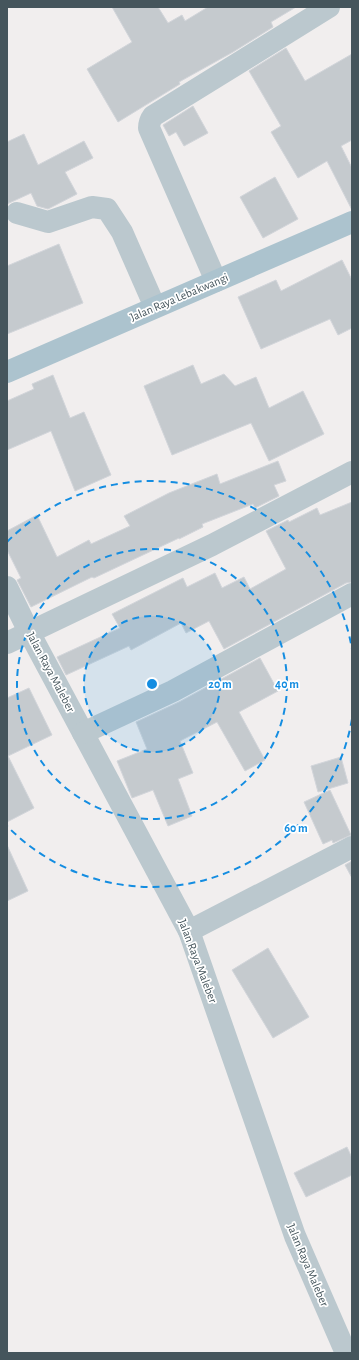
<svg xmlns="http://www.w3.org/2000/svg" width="359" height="1360" font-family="'Alegreya Sans',sans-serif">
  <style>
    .building { fill: #c5cace; stroke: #d2d5da }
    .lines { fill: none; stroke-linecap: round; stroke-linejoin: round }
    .minor { stroke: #bbc8ce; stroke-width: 22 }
    .major { stroke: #acc3ce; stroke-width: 22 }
    .ring { fill: none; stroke: #148de1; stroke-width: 2; stroke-dasharray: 7 5 }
    .labels { text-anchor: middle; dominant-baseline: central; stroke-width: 3.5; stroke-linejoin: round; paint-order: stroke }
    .street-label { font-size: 12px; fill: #45555c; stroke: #fff }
    .centre { fill: #148de1; stroke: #fff; stroke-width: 2 }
    .ring-label { font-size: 12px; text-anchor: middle; font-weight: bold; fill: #148de1; stroke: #fff; stroke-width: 3.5; stroke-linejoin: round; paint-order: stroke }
  </style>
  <rect width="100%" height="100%" fill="#f1eeee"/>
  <g class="building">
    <path d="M112 7H158L168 23 182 15 185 21 208 7H296L271 22 273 27 233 52 179 82 180 84 118 122 87 69 132 42Z"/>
    <path d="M286 48 305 81 352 54V140L341 146 352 168V210L327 161 298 178 271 132 281 126 249 71Z"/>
    <path d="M193 106 208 133 184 146 176 132 169 136 163 125Z"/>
    <path d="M24 134 38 165 84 141 93 158 65 172 77 194 48 209 37 206 31 193 7 204V142Z"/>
    <path d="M275 177 298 219 263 238 240 197Z"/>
    <path d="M59 244 83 303 7 334V266Z"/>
    <path d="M342 260 352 280V328L338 335 330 319 261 349 238 297 276 280 281 291Z"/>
    <path d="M193 365 201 384 224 374 235 386 256 377 269 408 303 391 324 434 269 461 251 423 172 455 144 386Z"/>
    <path d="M53 375 70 418 84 412 111 475 75 491 51 431 7 450V401L34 389 32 384Z"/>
    <path d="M278 461 286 481 274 485 279 496 255 508 253 504 202 524 203 527 179 539V538L94 578 92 577 31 607 17 580 21 578 7 550V531L37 515 57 557 89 540 91 544 130 526 124 516 169 493 217 474 220 484Z"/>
    <path d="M352 502V582L346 583 224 649 209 621 186 633 181 623 131 650 129 646 66 675 57 657 120 628 112 614 183 578 187 587 215 573 222 588 244 577 250 589 286 569 266 531 288 520 289 522 317 508 320 515Z"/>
    <path d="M260 658 278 691 239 712 265 760 245 771 217 722 180 741 193 773 178 779 192 816 168 826 153 790 132 798 117 761 147 749 136 722 179 702Z"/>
    <path d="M29 688 52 735 8 756 34 808 7 822V698Z"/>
    <path d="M341 757 348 783 318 792 311 766Z"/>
    <path d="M330 790 351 835 333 843 332 840 323 844 304 802Z"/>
    <path d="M7 845 28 891 7 901Z"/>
    <path d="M352 861V878L345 865Z"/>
    <path d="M268 948 309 1017 273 1038 232 970Z"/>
    <path d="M347 1147 352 1158V1175L306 1197 294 1173Z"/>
  </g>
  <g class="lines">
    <g class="minor">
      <path d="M17 213 48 222 92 207 107 209 122 232 155 307"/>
      <path d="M216 281 149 128C149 123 150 120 153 116L329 7"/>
      <path d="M7 587 29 632 189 931 295 1236 346 1353"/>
      <path d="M7 643 212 545 352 472"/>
      <path d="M83 733 173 691 352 594"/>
      <path d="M189 931 352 847"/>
    </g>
    <path class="major" d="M7 372 352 222"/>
  </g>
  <circle cx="152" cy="684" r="68" fill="#148de1" fill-opacity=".12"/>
  <g class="ring">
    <circle cx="152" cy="684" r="68"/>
    <circle cx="152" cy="684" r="135"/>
    <path d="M352 719A203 203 0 0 1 7 826M7 542A203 203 0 0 1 352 649"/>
  </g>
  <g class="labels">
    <g class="street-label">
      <text transform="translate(179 297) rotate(-23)">Jalan Raya Lebakwangi</text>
      <text transform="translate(51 672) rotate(62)">Jalan Raya Maleber</text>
      <text transform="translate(198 961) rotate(69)">Jalan Raya Maleber</text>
      <text transform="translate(308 1265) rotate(67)">Jalan Raya Maleber</text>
    </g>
  </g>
  <circle cx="152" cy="684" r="6" class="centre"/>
  <g class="ring-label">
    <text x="220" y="688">20 m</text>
    <text x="287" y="688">40 m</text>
    <text x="296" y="832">60 m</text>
  </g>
  <rect width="359" height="1360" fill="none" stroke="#45555c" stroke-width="16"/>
</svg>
